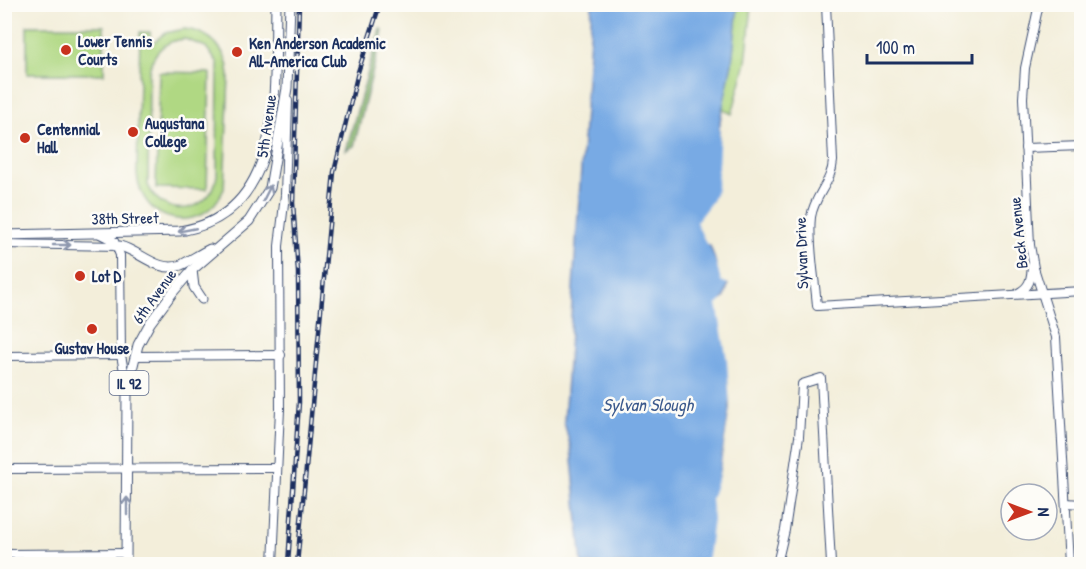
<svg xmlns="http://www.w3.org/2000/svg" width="1086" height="569" font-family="'Patrick Hand',sans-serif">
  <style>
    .green { fill: #b0d883; stroke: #668470; stroke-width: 1.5; fill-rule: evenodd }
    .forest { fill: #8cb871; stroke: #547468; stroke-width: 1.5 }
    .water { fill: #78aae4; stroke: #4a6ca1; stroke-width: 1.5 }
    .pier { fill: #f3eeda }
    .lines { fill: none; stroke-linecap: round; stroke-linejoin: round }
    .minor-casing { stroke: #3b4c71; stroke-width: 10 }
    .major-casing { stroke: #3b4c71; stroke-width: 11 }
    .minor { stroke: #fff; stroke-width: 8 }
    .major { stroke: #fff; stroke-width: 9 }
    .rail-casing { stroke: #1b2f5e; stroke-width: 4.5 }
    .rail { stroke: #fdfcf7; stroke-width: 2; stroke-dasharray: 7; stroke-linecap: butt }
    .oneway { stroke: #8d97ae }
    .poi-dot { fill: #c8321e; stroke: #fdfcf7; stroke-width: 2 }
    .labels { text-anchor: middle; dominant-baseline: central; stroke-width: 5; stroke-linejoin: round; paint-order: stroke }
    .shield { fill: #fdfcf7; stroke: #5f6c8c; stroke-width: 1.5 }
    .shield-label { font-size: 15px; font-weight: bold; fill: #1b2f5e }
    .poi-label { font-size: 16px; font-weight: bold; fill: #1b2f5e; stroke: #fdfcf7; text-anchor: start }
    .street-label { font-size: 16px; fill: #1b2f5e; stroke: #fdfcf7 }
    .water-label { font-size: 18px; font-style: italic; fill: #3c5a8d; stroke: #fdfcf7 }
  </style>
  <rect width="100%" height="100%" fill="#fdfcf7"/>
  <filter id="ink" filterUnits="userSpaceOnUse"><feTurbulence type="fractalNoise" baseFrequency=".0167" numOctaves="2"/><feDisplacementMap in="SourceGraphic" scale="12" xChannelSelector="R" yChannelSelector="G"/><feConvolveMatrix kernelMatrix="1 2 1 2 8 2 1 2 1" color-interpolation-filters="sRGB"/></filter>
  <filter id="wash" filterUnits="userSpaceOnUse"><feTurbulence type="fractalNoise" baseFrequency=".008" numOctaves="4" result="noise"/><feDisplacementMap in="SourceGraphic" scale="24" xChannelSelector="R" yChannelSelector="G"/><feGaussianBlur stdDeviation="1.35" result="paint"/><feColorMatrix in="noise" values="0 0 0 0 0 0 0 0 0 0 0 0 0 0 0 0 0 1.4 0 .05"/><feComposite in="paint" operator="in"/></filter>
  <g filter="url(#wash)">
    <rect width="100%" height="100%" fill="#f3eeda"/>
    <g class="green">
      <path d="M738 5H752L746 62 732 114 722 109 732 63Z"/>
      <rect x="27" y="26" width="77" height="48"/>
      <path d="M185 29C211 32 228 50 229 76L224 189C203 237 140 225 137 173L140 32H150V45L165 33ZM185 39 206 47 218 64 217 175C212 214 163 221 148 185L149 74C151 53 165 40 185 39Z"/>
      <path d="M159 72 210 73 207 189 156 188Z"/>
    </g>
    <path class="forest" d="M380 29 383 30 354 146 346 150Z"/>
    <path class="water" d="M592 5H738L732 63 720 121 721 173 717 197 701 223 719 269 728 284 725 297 719 306 729 363 730 408 715 499 716 534 709 564H582L571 449 564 422Z"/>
    <g class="pier">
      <path d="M723 125 724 173 720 198 704 224 731 285 721 281 712 246 706 243 696 222 712 201 717 189 720 126Z"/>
      <path d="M729 296 722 306 732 363 733 409 718 500 719 534 712 564H707L713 520 711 499 719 475 730 408 727 360 717 304Z"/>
    </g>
  </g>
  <g filter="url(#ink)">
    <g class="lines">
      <g class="minor-casing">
        <g id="minor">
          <path d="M826 4 833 161C832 182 814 196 811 217 808 243 815 279 817 306L1082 291"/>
          <path d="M1039 4 1025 68 1023 98 1030 245 1034 268 1056 337 1069 564"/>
          <path d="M1025 148 1082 146"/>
          <path d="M100 234 114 241 120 255 121 355 127 388"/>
          <path d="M4 244 120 246"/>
          <path d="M1018 293C1030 287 1031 279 1032 266"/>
          <path d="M4 356 121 355"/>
          <path d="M135 356 281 355"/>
          <path d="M4 469 277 468"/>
          <path d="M1066 503 1082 504"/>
          <path d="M4 554 126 553"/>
          <path d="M273 564 280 409 279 246 285 195 288 101"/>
          <path d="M777 564 785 530 799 437 802 384 821 378 831 564"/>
        </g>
      </g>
      <g class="major-casing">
        <g id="major">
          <path d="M4 235 180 231C287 214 274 87 276 4"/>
          <path d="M120 246C140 251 159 274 181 265 191 260 200 254 210 249"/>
          <path d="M192 270 194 287 202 299"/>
          <path d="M126 564 127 390 138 345 150 323 173 292 192 270 249 221 270 188 287 88 290 4"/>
        </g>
      </g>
      <use href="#minor" class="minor"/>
      <use href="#major" class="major"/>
      <g class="rail-casing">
        <g id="rail">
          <path d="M288 564 299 402 298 272 293 203 299 4"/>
          <path d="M297 564 334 172 358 72 380 4"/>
        </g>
      </g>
      <use href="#rail" class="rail"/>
    </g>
    <defs><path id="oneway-shaft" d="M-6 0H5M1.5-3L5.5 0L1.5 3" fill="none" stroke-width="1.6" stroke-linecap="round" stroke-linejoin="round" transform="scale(1.5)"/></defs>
    <g class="oneway">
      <use href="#oneway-shaft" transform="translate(267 193) rotate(-63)"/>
      <use href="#oneway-shaft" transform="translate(187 230) rotate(169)"/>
      <use href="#oneway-shaft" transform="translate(62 245)"/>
      <use href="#oneway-shaft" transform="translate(127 506) rotate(-90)"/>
    </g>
  </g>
  <g class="poi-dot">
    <circle cx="66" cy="50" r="6"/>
    <circle cx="237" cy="52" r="6"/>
    <circle cx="133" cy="132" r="6"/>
    <circle cx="25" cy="138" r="6"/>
    <circle cx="80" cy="276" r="6"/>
    <circle cx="92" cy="329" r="6"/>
  </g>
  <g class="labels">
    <rect class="shield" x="109.5" y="371" width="39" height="24" rx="4.5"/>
    <g class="shield-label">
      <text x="129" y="383">IL 92</text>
    </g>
    <g class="poi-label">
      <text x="78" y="41">Lower Tennis<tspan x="78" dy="18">Courts</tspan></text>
      <text x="249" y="43">Ken Anderson Academic<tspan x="249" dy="18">All-America Club</tspan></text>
      <text x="145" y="123">Augustana<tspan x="145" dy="18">College</tspan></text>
      <text x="37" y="129">Centennial<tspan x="37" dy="18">Hall</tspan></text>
      <text x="92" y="276">Lot D</text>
      <text x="92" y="348" text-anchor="middle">Gustav House</text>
    </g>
    <g class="street-label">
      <text transform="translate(266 126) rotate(-82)">5th Avenue</text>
      <text transform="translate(125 218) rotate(-1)">38th Street</text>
      <text transform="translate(1018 233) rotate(-96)">Beck Avenue</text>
      <text transform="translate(801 253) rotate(-92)">Sylvan Drive</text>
      <text transform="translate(154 296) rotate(-54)">6th Avenue</text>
    </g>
    <g class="water-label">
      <text x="648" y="404">Sylvan Slough</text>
    </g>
  </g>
  <rect width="1086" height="569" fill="none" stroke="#fdfcf7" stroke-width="24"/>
  <g transform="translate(1029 512) rotate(90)"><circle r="28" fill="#fdfcf7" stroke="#a3aaba" stroke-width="1.5"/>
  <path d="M0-4.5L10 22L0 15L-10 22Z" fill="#c8321e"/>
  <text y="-9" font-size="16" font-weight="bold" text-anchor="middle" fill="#1b2f5e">N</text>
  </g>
  <path d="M867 54v9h105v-9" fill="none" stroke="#1b2f5e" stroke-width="3"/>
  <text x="876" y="54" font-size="18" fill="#1b2f5e" stroke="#fdfcf7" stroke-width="4.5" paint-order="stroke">100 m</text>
</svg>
